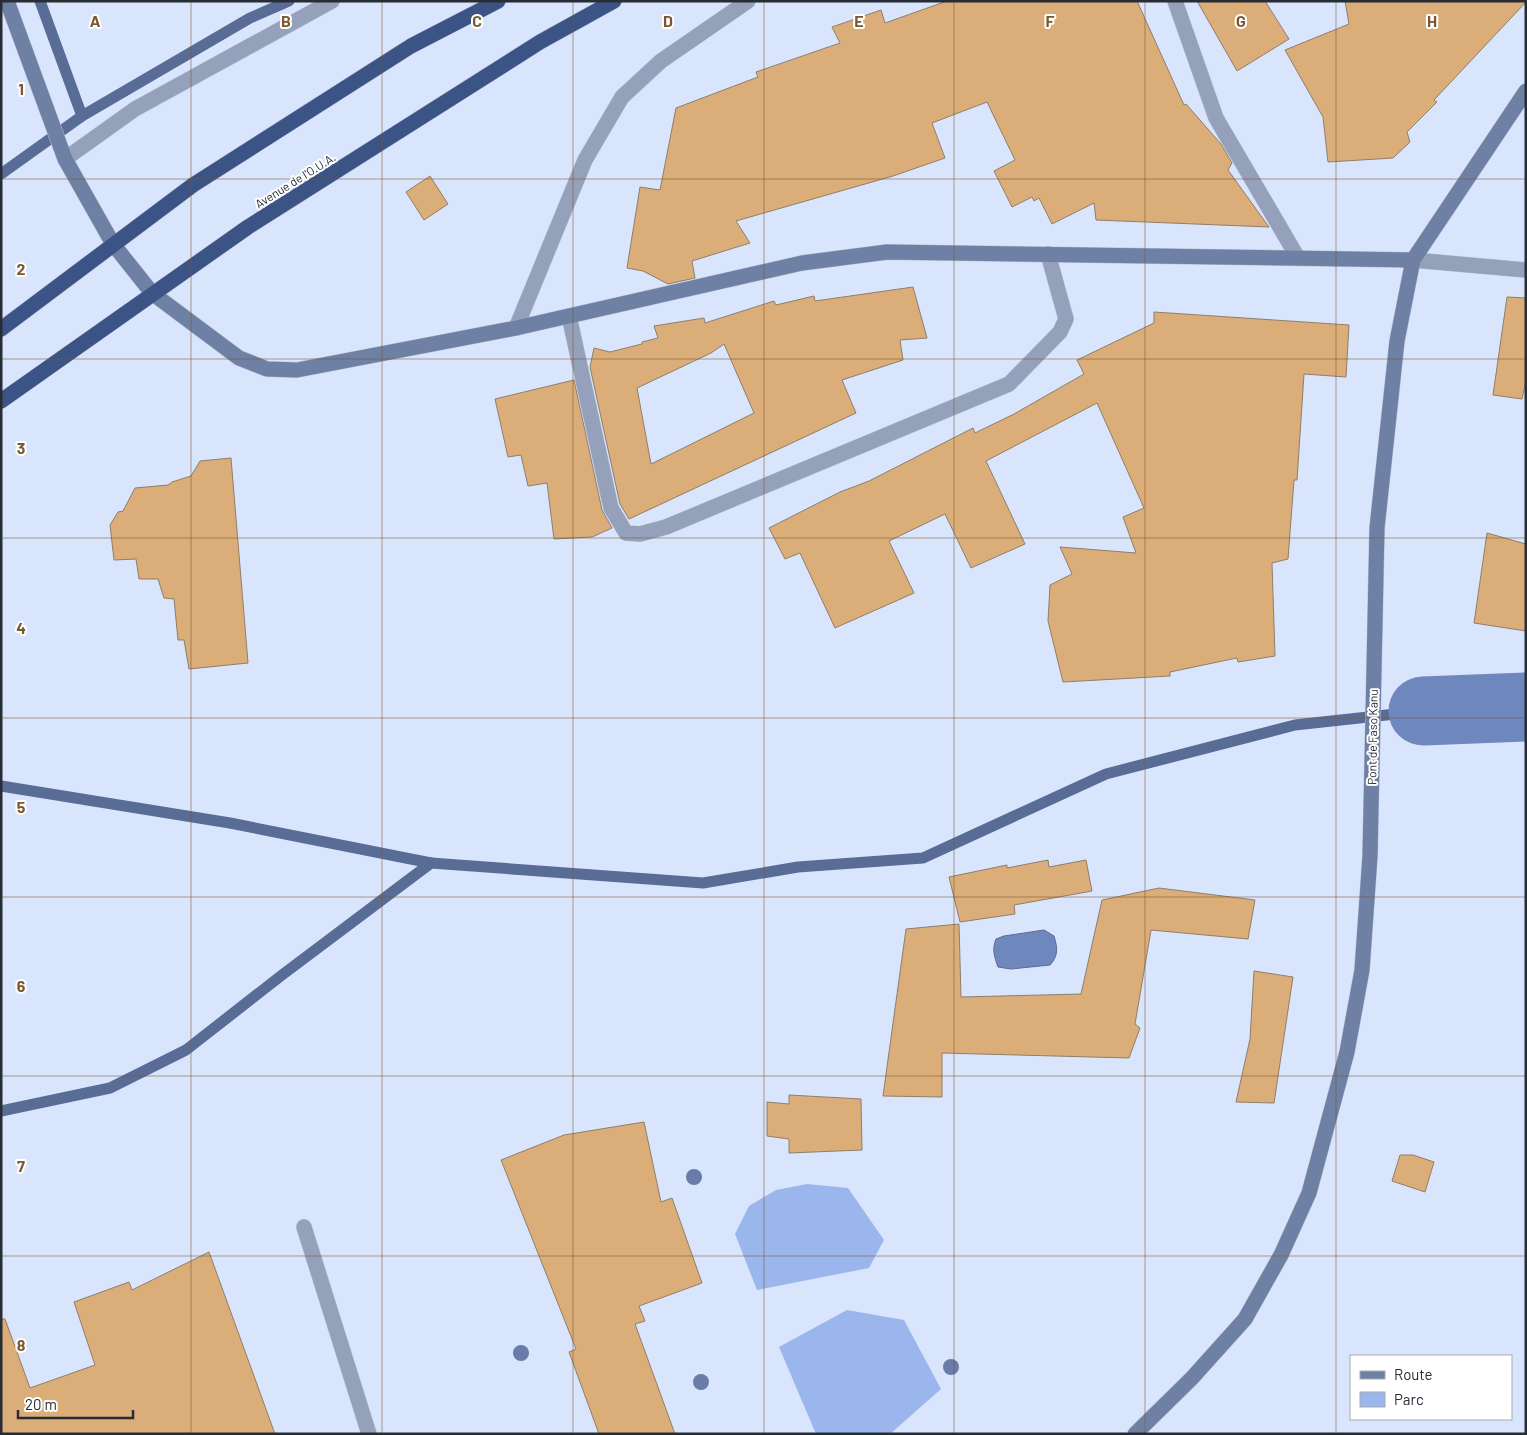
<svg xmlns="http://www.w3.org/2000/svg" width="1527" height="1435" font-family="Barlow,sans-serif">
  <style>
    .green { fill: #9bb6ec }
    .water { fill: #6e88be; stroke: #596c95 }
    .lines { fill: none; stroke-linecap: round; stroke-linejoin: round }
    .stream { stroke: #596c95; stroke-width: 11 }
    .river { stroke: #6e88be; stroke-width: 69 }
    .building { fill: #dbad78; stroke: #8f7e6a; fill-rule: evenodd }
    .lane-casing { stroke: #b5c0d5; stroke-width: 16 }
    .street-casing { stroke: #b5c0d5; stroke-width: 16 }
    .secondary-casing { stroke: #b5c0d5; stroke-width: 16 }
    .highway-casing { stroke: #b5c0d5; stroke-width: 16 }
    .lane { stroke: #95a1ba; stroke-width: 15 }
    .street { stroke: #95a1ba; stroke-width: 15 }
    .secondary { stroke: #6e80a4; stroke-width: 15 }
    .highway { stroke: #3c5385; stroke-width: 15 }
    .tree { fill: #687ba9 }
    .grid { fill: none; stroke: #79582f; stroke-width: 1; stroke-opacity: 0.55 }
    .labels { text-anchor: middle; dominant-baseline: central; stroke-width: 4; stroke-linejoin: round; paint-order: stroke }
    .street-label { font-size: 12px; fill: #272c35; stroke: #fff }
    .grid-label { font-size: 16px; text-anchor: middle; font-weight: bold; fill: #79582f; stroke: #fff; stroke-width: 4; stroke-linejoin: round; paint-order: stroke }
  </style>
  <rect width="100%" height="100%" fill="#d9e5fd"/>
  <g class="green">
    <path d="M807 1184 848 1188 884 1240 869 1268 757 1290 735 1234 749 1206 776 1190Z"/>
    <path d="M847 1310 904 1320 941 1389 890 1434H816L779 1347Z"/>
  </g>
  <path class="water" d="M1044 930 1054 936C1058 949 1058 956 1050 965L1011 969 998 967C994 956 992 949 996 939L1004 936Z"/>
  <g class="lines">
    <g class="stream">
      <path d="M40 1 82 116"/>
      <path d="M1 174 82 116 250 18 289 1"/>
      <path d="M1 786 230 823 431 863"/>
      <path d="M1 1111 110 1088 186 1050 282 975 431 863 703 883 798 867 923 858 1106 774 1295 725 1423 711"/>
    </g>
    <path class="river" d="M1423 711 1526 707"/>
  </g>
  <g class="building">
    <path d="M947 1H1137L1184 105 1186 104 1221 144 1232 163 1228 170 1269 227 1096 220 1094 203 1052 224 1039 198 1034 201 1032 197 1012 207 994 171 1015 160 987 102 932 123 945 158 893 176 736 221 750 243 692 261 695 278 668 284 643 271 627 268 640 187 660 190 676 108 758 77 756 72 840 43 832 27 881 10 885 23Z"/>
    <path d="M1197 1H1265L1289 39 1237 71Z"/>
    <path d="M1345 1H1526V2L1434 100 1437 102 1407 132 1410 142 1393 158 1328 162 1323 117 1285 50 1349 24Z"/>
    <path d="M430 176 448 204 424 220 406 192Z"/>
    <path d="M913 287 927 338 900 340 903 360 842 380 856 413 629 519 620 504 590 367 594 348 610 352 642 344V342L658 338 654 326 704 318 705 323 774 301 776 305 814 296 815 301ZM724 344 754 413 651 464 637 388 711 353Z"/>
    <path d="M1507 297 1526 298V381L1522 399 1493 395Z"/>
    <path d="M1154 312 1349 325 1346 377 1304 374 1297 480H1294L1288 559 1272 563 1275 656 1238 662 1237 658 1170 672V676L1063 682 1048 621 1050 585 1072 574 1060 547 1136 553 1123 517 1144 508 1097 403 986 461 1025 544 971 568 945 514 889 541 914 593 835 628 800 553 785 559 769 528 840 492 869 481 973 428 975 433 1014 414 1084 374 1077 360 1154 323Z"/>
    <path d="M574 380 602 510 612 528 592 537 554 539 547 483 528 486 521 455 508 457 495 399Z"/>
    <path d="M231 458 248 663 189 669 184 640H178L174 599 164 598 158 579H139L136 559 114 560 110 525 118 512 123 511 135 488 168 485 172 482 191 476 200 461Z"/>
    <path d="M1487 533 1526 544V631L1474 623Z"/>
    <path d="M1048 860 1049 867 1086 860 1092 891 1014 905 1015 914 960 922 949 877 1007 865V868Z"/>
    <path d="M1159 888 1255 900 1248 939 1151 930 1135 1024 1140 1028 1129 1058 942 1053V1097L883 1096 906 929 959 924 961 997 1081 994 1102 900Z"/>
    <path d="M1254 971 1293 977 1274 1103 1236 1102 1250 1039Z"/>
    <path d="M789 1095 861 1099 862 1150 789 1153V1139L767 1136V1102L789 1104Z"/>
    <path d="M644 1122 661 1202 672 1198 702 1283 639 1306 645 1321 635 1324 675 1434H599L569 1352 576 1349 501 1160 564 1135Z"/>
    <path d="M1400 1155H1413L1434 1162 1425 1192 1392 1181Z"/>
    <path d="M209 1252 275 1434H1V1319H5L30 1388 95 1365 74 1302 129 1282 132 1290Z"/>
  </g>
  <g class="lines">
    <g class="lane-casing">
      <path id="lane" d="M569 316 611 508 626 533 640 534 666 527 1009 384 1060 332 1066 319 1048 254"/>
    </g>
    <g class="street-casing">
      <g id="street">
        <path d="M1175 1 1216 118 1298 258"/>
        <path d="M65 159 135 109 332 1"/>
        <path d="M1413 260 1526 270"/>
        <path d="M516 328 585 160 622 97 661 61 748 1"/>
        <path d="M304 1227 369 1434"/>
      </g>
    </g>
    <g class="secondary-casing">
      <g id="secondary">
        <path d="M7 1 65 159 113 244 152 293 239 358 267 369 297 370 516 328 802 263 887 252 1413 260"/>
        <path d="M1135 1434 1192 1378 1245 1319 1281 1255 1309 1193 1347 1052 1362 970 1370 856 1377 528 1397 341 1413 260 1526 91"/>
      </g>
    </g>
    <g class="highway-casing">
      <g id="highway">
        <path d="M1 329 193 185 411 46 498 1"/>
        <path d="M1 401 248 227 540 42 614 1"/>
      </g>
    </g>
    <use href="#lane" class="lane"/>
    <use href="#street" class="street"/>
    <use href="#secondary" class="secondary"/>
    <use href="#highway" class="highway"/>
  </g>
  <g class="tree">
    <circle cx="694" cy="1177" r="8"/>
    <circle cx="521" cy="1353" r="8"/>
    <circle cx="951" cy="1367" r="8"/>
    <circle cx="701" cy="1382" r="8"/>
  </g>
  <path class="grid" d="M191 1V1434M382 1V1434M573 1V1434M764 1V1434M954 1V1434M1145 1V1434M1336 1V1434M1 179H1526M1 359H1526M1 538H1526M1 718H1526M1 897H1526M1 1076H1526M1 1256H1526"/>
  <g class="labels">
    <g class="street-label">
      <text transform="translate(295 180) rotate(-32)">Avenue de l'O.U.A.</text>
      <text transform="translate(1372 737) rotate(-89)">Pont de Faso Kanu</text>
    </g>
  </g>
  <g class="grid-label">
    <text x="95" y="27">A</text>
    <text x="286" y="27">B</text>
    <text x="477" y="27">C</text>
    <text x="668" y="27">D</text>
    <text x="859" y="27">E</text>
    <text x="1050" y="27">F</text>
    <text x="1241" y="27">G</text>
    <text x="1432" y="27">H</text>
    <text x="21" y="95">1</text>
    <text x="21" y="275">2</text>
    <text x="21" y="454">3</text>
    <text x="21" y="634">4</text>
    <text x="21" y="813">5</text>
    <text x="21" y="992">6</text>
    <text x="21" y="1172">7</text>
    <text x="21" y="1351">8</text>
  </g>
  <rect width="1527" height="1435" fill="none" stroke="#272c35" stroke-width="5"/>
  <rect x="1350" y="1355" width="162" height="65" fill="#ffffff" stroke="#a9abae"/>
  <rect x="1360" y="1371" width="25" height="8" fill="#6e80a4" stroke="#a9abae"/>
  <text x="1394" y="1380" font-size="15" fill="#272c35">Route</text>
  <rect x="1360" y="1392" width="25" height="15" fill="#9bb6ec" stroke="#a9abae"/>
  <text x="1394" y="1405" font-size="15" fill="#272c35">Parc</text>
  <path d="M18 1410v8h115v-8" fill="none" stroke="#272c35" stroke-width="2.5"/>
  <text x="25" y="1410" font-size="15" fill="#272c35" stroke="#ffffff" stroke-width="4" paint-order="stroke">20 m</text>
</svg>
